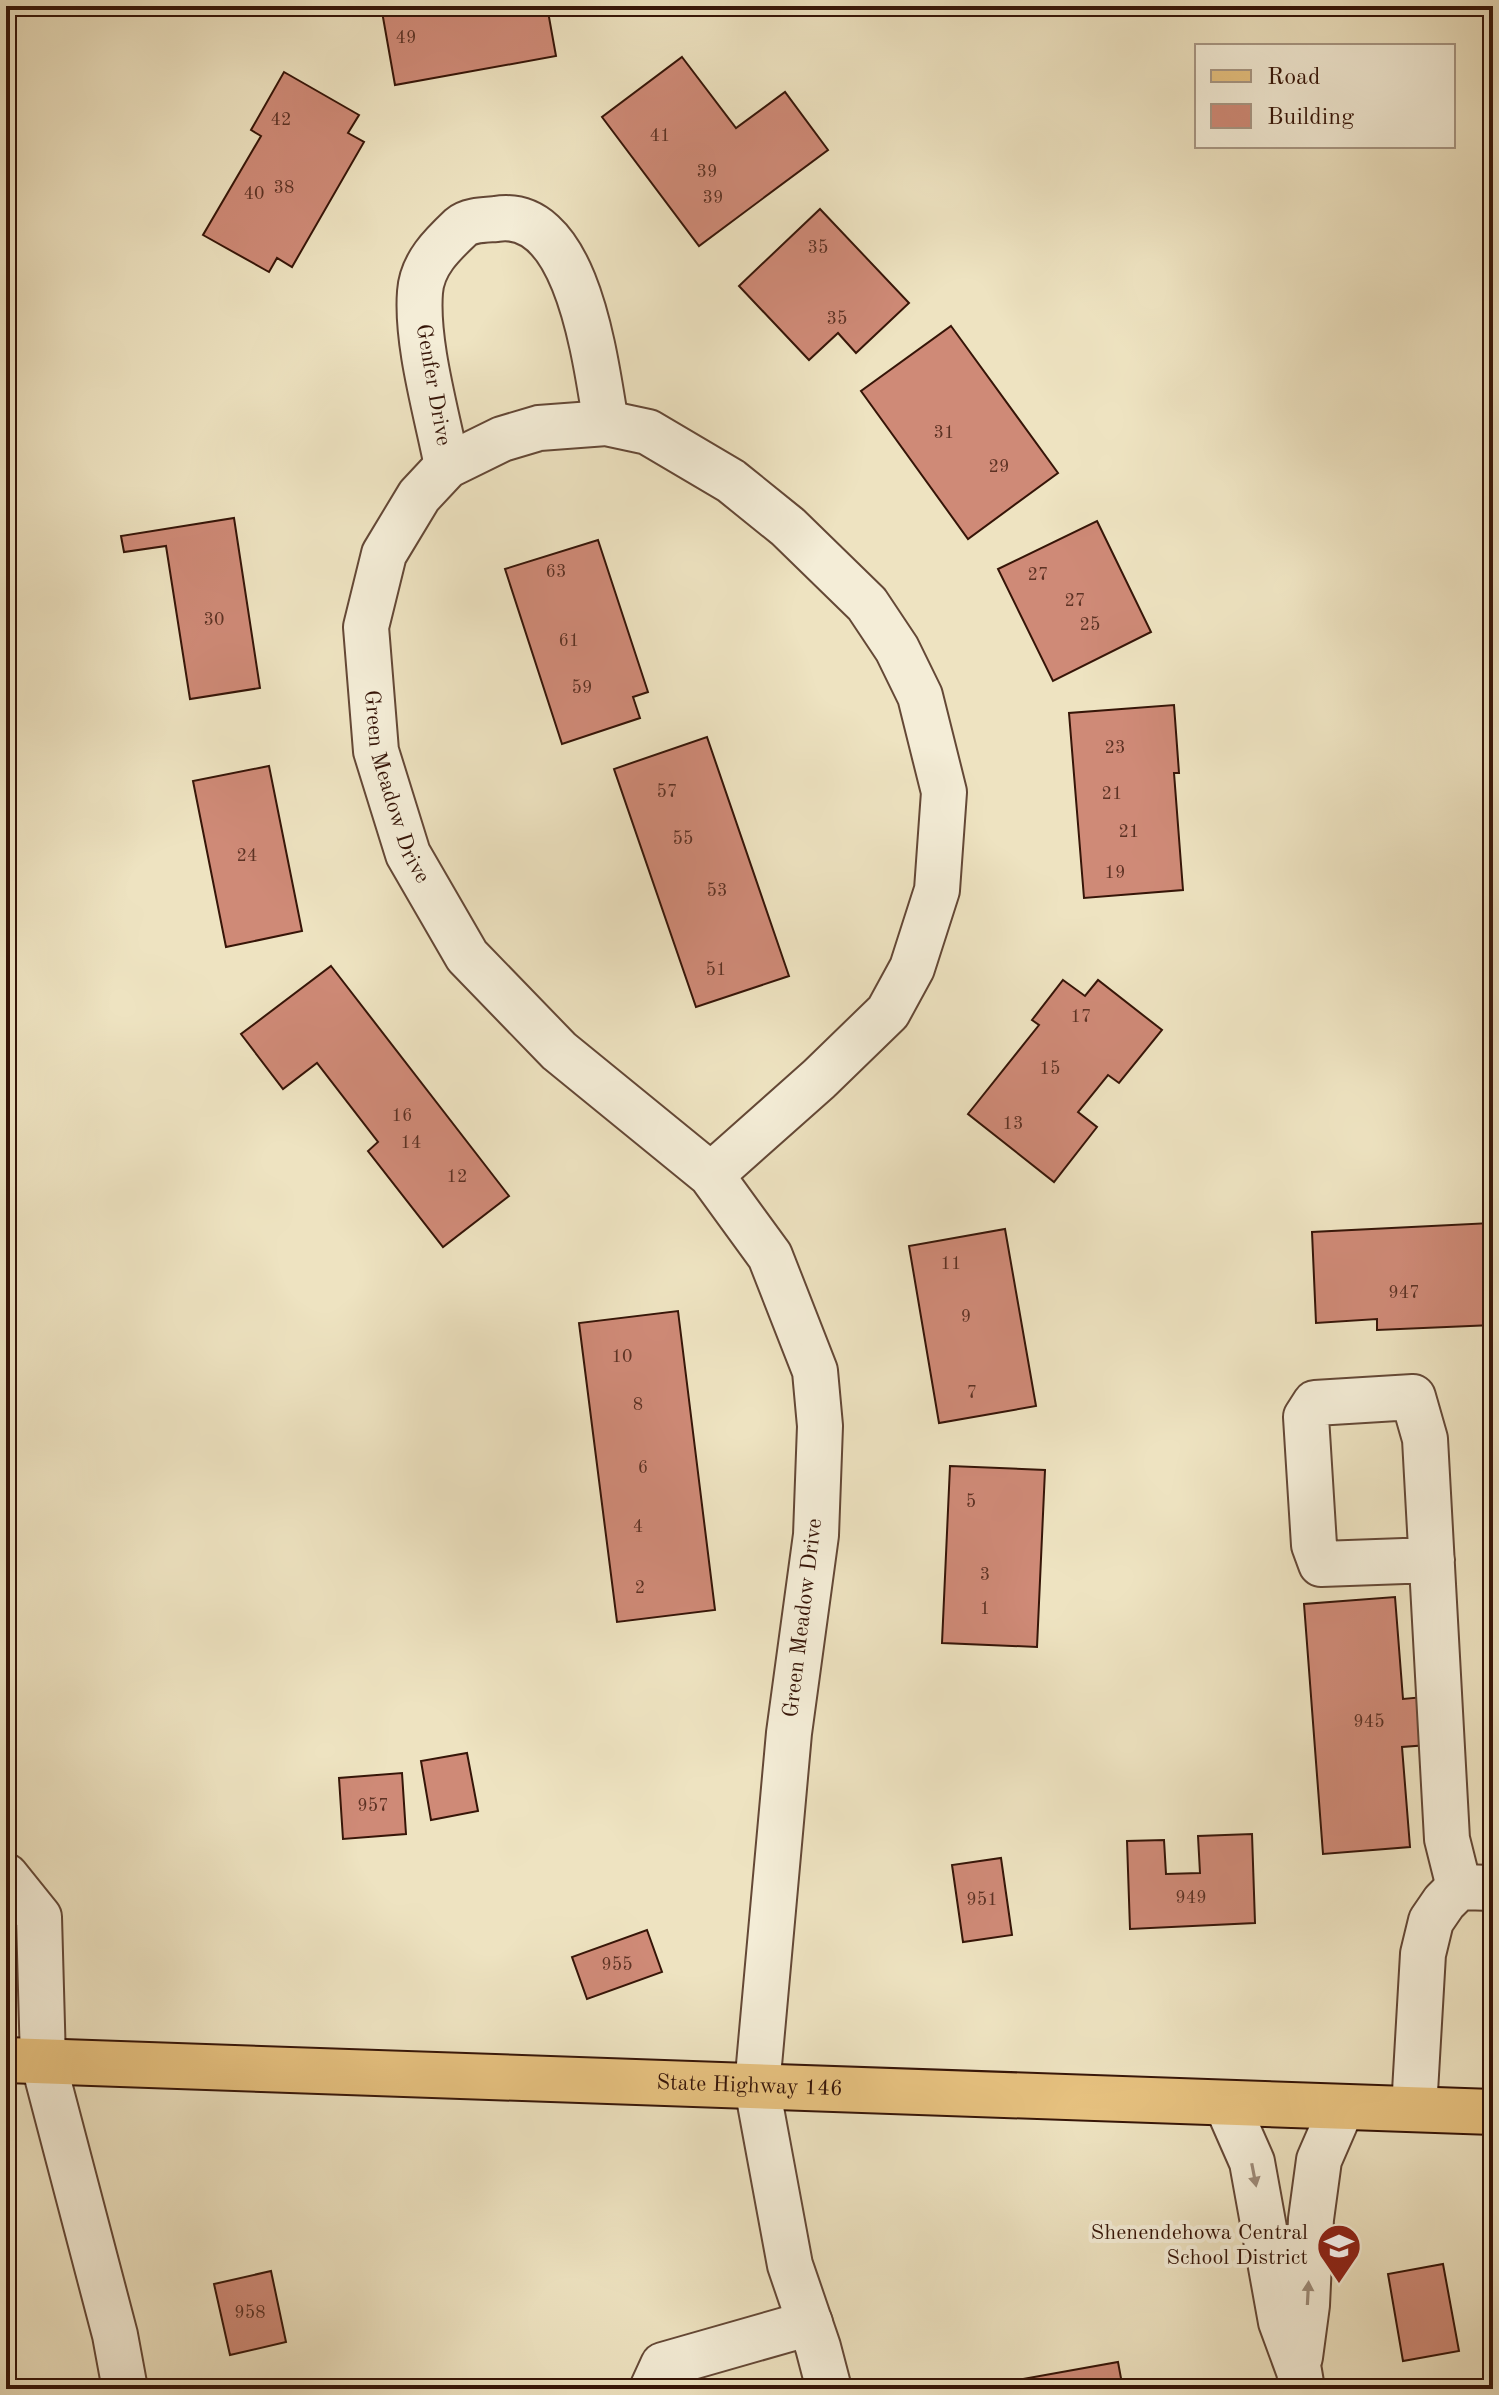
<svg xmlns="http://www.w3.org/2000/svg" width="1499" height="2395" font-family="'Old Standard TT',serif">
  <style>
    .building { fill: #cf8a77; stroke: #361508; stroke-width: 2 }
    .lines { fill: none; stroke-linecap: round; stroke-linejoin: round }
    .minor-casing { stroke: #644836; stroke-width: 48 }
    .major-casing { stroke: #361508; stroke-width: 48 }
    .minor { stroke: #f4edd7; stroke-width: 44 }
    .major { stroke: #e7c280; stroke-width: 44 }
    .oneway { fill: #9e8c7a }
    .labels { text-anchor: middle; dominant-baseline: central; stroke-width: 8; stroke-linejoin: round; paint-order: stroke }
    .number-label { font-size: 18px; fill: #5c3224 }
    .street-label { font-size: 22px; fill: #361508; stroke: #f4edd7 }
    .poi-label { font-size: 22px; fill: #361508; stroke: #f4edd7; text-anchor: end }
  </style>
  <rect width="100%" height="100%" fill="#eee3c1"/>
  <filter id="stains"><feTurbulence type="fractalNoise" baseFrequency=".0025" numOctaves="4"/><feColorMatrix values="0 0 0 0 .2 0 0 0 0 .09 0 0 0 0 .02 0 0 0 .5 -.17"/></filter>
  <radialGradient id="worn" r=".72"><stop offset=".6" stop-color="#630" stop-opacity="0"/><stop offset="1" stop-color="#630" stop-opacity=".3"/></radialGradient>
  <g class="building">
    <path d="M381 6H547L556 56 395 85Z"/>
    <path d="M682 57 736 128 785 92 828 150 699 246 602 117Z"/>
    <path d="M284 72 359 115 348 133 364 142 292 267 277 258 269 272 203 235 261 136 251 130Z"/>
    <path d="M820 209 909 303 856 353 838 333 809 360 739 286Z"/>
    <path d="M951 326 1058 473 968 539 861 391Z"/>
    <path d="M234 518 260 688 190 699 166 546 124 552 121 536Z"/>
    <path d="M1097 521 1151 632 1053 681 998 569Z"/>
    <path d="M598 540 648 692 633 697 640 718 562 744 505 569Z"/>
    <path d="M1174 705 1179 773H1174L1183 890 1084 898 1069 713Z"/>
    <path d="M707 737 789 976 696 1007 614 769Z"/>
    <path d="M269 766 302 931 226 947 193 781Z"/>
    <path d="M331 966 509 1196 443 1247 368 1151 378 1142 317 1063 283 1089 241 1034Z"/>
    <path d="M1063 980 1085 996 1098 980 1162 1030 1119 1083 1108 1075 1078 1112 1097 1127 1054 1182 968 1114 1039 1025 1032 1020Z"/>
    <path d="M1491 1223 1493 1325 1377 1330V1319L1316 1323 1312 1232Z"/>
    <path d="M1005 1229 1036 1406 939 1423 909 1246Z"/>
    <path d="M678 1311 715 1610 617 1622 579 1323Z"/>
    <path d="M950 1466 1045 1470 1037 1647 942 1643Z"/>
    <path d="M1395 1597 1403 1699 1424 1697 1428 1745 1402 1747 1410 1847 1323 1854 1304 1604Z"/>
    <path d="M467 1753 478 1811 431 1820 421 1761Z"/>
    <path d="M402 1773 406 1834 343 1839 339 1778Z"/>
    <path d="M1252 1834 1255 1923 1130 1929 1127 1841 1164 1840 1166 1874 1200 1873 1198 1836Z"/>
    <path d="M1001 1858 1012 1935 963 1942 952 1865Z"/>
    <path d="M647 1930 662 1972 587 1999 572 1957Z"/>
    <path d="M1443 2264 1459 2351 1403 2361 1388 2274Z"/>
    <path d="M271 2271 286 2342 230 2355 214 2284Z"/>
    <path d="M1118 2362 1123 2389H967Z"/>
  </g>
  <g class="lines">
    <g class="minor-casing">
      <g id="minor">
        <path d="M447 466C437 414 416 344 420 292 422 264 442 245 461 227 469 220 485 220 496 219 579 205 596 367 606 423"/>
        <path id="s1" d="M711 1175 819 1079 888 1012 912 968 937 890 944 792 920 696 897 649 867 604 788 527 731 481 648 432 606 423 539 428 502 439 447 466 419 496 384 554 366 627 376 751 408 854 467 956 559 1051 711 1175 770 1256 815 1371 820 1426 816 1535 789 1733 757 2087 790 2265 818 2347 829 2389"/>
        <path d="M1432 1560 1321 1564 1314 1545 1306 1417 1315 1403 1413 1397 1425 1439 1447 1839 1459 1887"/>
        <path d="M6 1876 39 1917 43 2061 115 2335 125 2389"/>
        <path d="M1226 2103 1252 2162 1281 2322 1299 2371 1302 2389"/>
        <path d="M1414 2109 1423 1954 1431 1921 1444 1902 1459 1887 1493 1888"/>
        <path d="M1300 2357 1307 2305 1311 2219 1319 2160 1342 2107"/>
        <path d="M652 2389 663 2365 810 2323"/>
      </g>
    </g>
    <g class="major-casing">
      <g id="major">
        <path id="s2" d="M6 2060 1493 2112"/>
      </g>
    </g>
    <use href="#minor" class="minor"/>
    <use href="#major" class="major"/>
  </g>
  <defs><path id="oneway-solid" d="M-6-.8H1V-3.2L6.5 0L1 3.2V.8H-6Z" transform="scale(2)"/></defs>
  <g class="oneway">
    <use href="#oneway-solid" transform="translate(1254 2175) rotate(79)"/>
    <use href="#oneway-solid" transform="translate(1308 2293) rotate(-87)"/>
  </g>
  <defs>
    <g id="school-pin" transform="scale(2.3)"><path d="M0 17L-7.5 6A9.5 9.5 0 1 1 7.5 6Z" fill="#8f2418" stroke="#f4edd7"/><path d="M0-5L7-2L0 1L-7-2ZM-4 1L0 2.5L4 1V4Q0 6-4 4Z" fill="#fff"/></g>
  </defs>
  <g fill-rule="evenodd">
    <use href="#school-pin" x="1339" y="2246"/>
  </g>
  <g class="labels">
    <g class="number-label">
      <text x="406" y="38">49</text>
      <text x="281" y="120">42</text>
      <text x="660" y="136">41</text>
      <text x="707" y="172">39</text>
      <text x="284" y="188">38</text>
      <text x="254" y="194">40</text>
      <text x="713" y="198">39</text>
      <text x="818" y="248">35</text>
      <text x="837" y="319">35</text>
      <text x="944" y="433">31</text>
      <text x="999" y="467">29</text>
      <text x="556" y="572">63</text>
      <text x="1038" y="575">27</text>
      <text x="1075" y="601">27</text>
      <text x="214" y="620">30</text>
      <text x="1090" y="625">25</text>
      <text x="569" y="641">61</text>
      <text x="582" y="688">59</text>
      <text x="1115" y="748">23</text>
      <text x="667" y="792">57</text>
      <text x="1112" y="794">21</text>
      <text x="1129" y="832">21</text>
      <text x="683" y="839">55</text>
      <text x="247" y="856">24</text>
      <text x="1115" y="873">19</text>
      <text x="717" y="891">53</text>
      <text x="716" y="970">51</text>
      <text x="1081" y="1017">17</text>
      <text x="1050" y="1069">15</text>
      <text x="402" y="1116">16</text>
      <text x="1013" y="1124">13</text>
      <text x="411" y="1143">14</text>
      <text x="457" y="1177">12</text>
      <text x="951" y="1264">11</text>
      <text x="1404" y="1293">947</text>
      <text x="966" y="1317">9</text>
      <text x="622" y="1357">10</text>
      <text x="972" y="1393">7</text>
      <text x="638" y="1405">8</text>
      <text x="643" y="1468">6</text>
      <text x="971" y="1502">5</text>
      <text x="638" y="1527">4</text>
      <text x="985" y="1575">3</text>
      <text x="640" y="1588">2</text>
      <text x="985" y="1609">1</text>
      <text x="1369" y="1722">945</text>
      <text x="373" y="1806">957</text>
      <text x="1191" y="1898">949</text>
      <text x="982" y="1900">951</text>
      <text x="617" y="1965">955</text>
      <text x="250" y="2313">958</text>
    </g>
    <g class="street-label">
      <text transform="translate(433 385) rotate(80)">Genfer Drive</text>
      <text stroke="none"><textPath href="#s1" startOffset="1514">Green Meadow Drive</textPath></text>
      <text transform="translate(803 1618) rotate(-83)">Green Meadow Drive</text>
      <text stroke="none"><textPath href="#s2" startOffset="744">State Highway 146</textPath></text>
    </g>
    <g class="poi-label">
      <text x="1308" y="2233">Shenendehowa Central<tspan x="1308" dy="25">School District</tspan></text>
    </g>
  </g>
  <rect width="1499" height="2395" fill="none" stroke="#eee3c1" stroke-width="32"/>
  <rect x="8" y="8" width="1483" height="2379" fill="none" stroke="#361508" stroke-width="4"/>
  <rect x="16" y="16" width="1467" height="2363" fill="none" stroke="#361508" stroke-width="2"/>
  <rect x="1195" y="44" width="260" height="104" fill="#f4edd7" stroke="#a89784" stroke-width="2"/>
  <rect x="1211" y="70" width="40" height="12" fill="#e7c280" stroke="#a89784" stroke-width="2"/>
  <text x="1267" y="84" font-size="24" fill="#361508">Road</text>
  <rect x="1211" y="104" width="40" height="24" fill="#cf8a77" stroke="#a89784" stroke-width="2"/>
  <text x="1267" y="124" font-size="24" fill="#361508">Building</text>
  <rect width="100%" height="100%" filter="url(#stains)"/>
  <rect width="100%" height="100%" fill="url(#worn)"/>
</svg>
